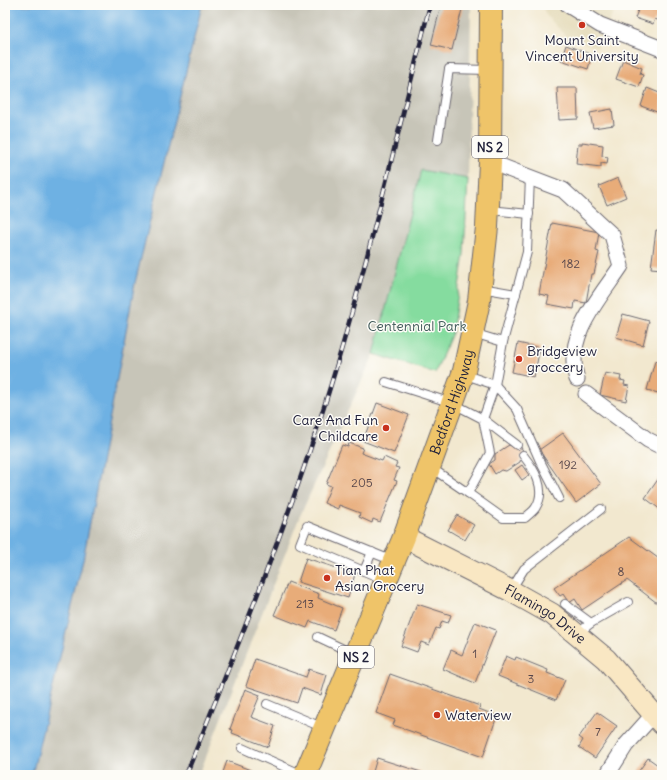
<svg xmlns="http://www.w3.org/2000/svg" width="667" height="780" font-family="Delius,sans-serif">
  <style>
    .built { fill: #e5dbba }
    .industrial { fill: #c7c5b8 }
    .green { fill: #85dc9f; stroke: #547f6d }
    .water { fill: #6eb1e3; stroke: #486a8f }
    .building { fill: #e8ac79 }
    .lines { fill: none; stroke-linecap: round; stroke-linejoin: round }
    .lane-casing { stroke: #6b676f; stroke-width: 10 }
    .street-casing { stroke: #6b676f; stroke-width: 17 }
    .secondary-casing { stroke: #6b676f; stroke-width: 23 }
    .primary-casing { stroke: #6b676f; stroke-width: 24 }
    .lane { stroke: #fff; stroke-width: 8 }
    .street { stroke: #fff; stroke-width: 15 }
    .secondary { stroke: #f9e7c3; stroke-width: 21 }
    .primary { stroke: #efc469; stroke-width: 22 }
    .rail-casing { stroke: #22223b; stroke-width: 4.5 }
    .rail { stroke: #fdfcf7; stroke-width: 3; stroke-dasharray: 9; stroke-linecap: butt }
    .poi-dot { fill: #c8321e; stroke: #fdfcf7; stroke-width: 1.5 }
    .labels { text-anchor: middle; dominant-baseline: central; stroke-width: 3; stroke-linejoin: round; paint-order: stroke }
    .number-label { font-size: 12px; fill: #54444a }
    .shield { fill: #fdfcf7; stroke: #646373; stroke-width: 1 }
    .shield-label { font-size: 13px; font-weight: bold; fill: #22223b }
    .poi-label { font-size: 14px; fill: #22223b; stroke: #fdfcf7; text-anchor: start }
    .park-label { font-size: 14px; fill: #405a59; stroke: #fdfcf7 }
    .street-label { font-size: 14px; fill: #22223b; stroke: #fdfcf7 }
  </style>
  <rect width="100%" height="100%" fill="#fdfcf7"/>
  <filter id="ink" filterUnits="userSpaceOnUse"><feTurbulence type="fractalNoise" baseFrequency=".025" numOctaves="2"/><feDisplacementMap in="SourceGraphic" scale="8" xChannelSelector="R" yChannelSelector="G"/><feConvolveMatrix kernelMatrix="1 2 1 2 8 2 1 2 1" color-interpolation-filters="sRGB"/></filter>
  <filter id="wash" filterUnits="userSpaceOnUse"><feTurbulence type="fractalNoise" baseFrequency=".012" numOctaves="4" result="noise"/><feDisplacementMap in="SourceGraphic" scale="16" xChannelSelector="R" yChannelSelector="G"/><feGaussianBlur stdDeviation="0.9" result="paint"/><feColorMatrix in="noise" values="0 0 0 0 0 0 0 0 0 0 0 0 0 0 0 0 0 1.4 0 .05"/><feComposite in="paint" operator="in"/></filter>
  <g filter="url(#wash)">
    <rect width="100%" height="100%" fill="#f2e8cf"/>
    <path class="built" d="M542 5H617L597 48 566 36 546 15Z"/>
    <path class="industrial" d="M202 5H471L468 179 421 170 374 354 299 518 199 775H32L83 560 135 283Z"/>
    <path class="green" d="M421 170 468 179 464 254 452 333 435 373 374 354Z"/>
    <path class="water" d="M5 5H202L135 283 83 560 32 775H5Z"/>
    <g id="blocks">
      <g class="building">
        <path d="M441 5H463L452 50 431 45Z"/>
        <path d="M640 5H645L662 11 660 21 655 19 653 24 635 18Z"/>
        <path d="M566 45 592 55 588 69 561 60Z"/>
        <path d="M623 60 642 68 640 74 643 75 639 87 616 79Z"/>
        <path d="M557 88H577L578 119 559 120Z"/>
        <path d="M647 88 662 94V114L641 106Z"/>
        <path d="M612 109 614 125 593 128 590 113Z"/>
        <path d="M582 142 603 145 602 156 608 157 607 164 601 163V167L576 164 578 144H582Z"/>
        <path d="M618 178 626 197 607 205 599 186Z"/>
        <path d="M552 223 599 232 596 251 599 252 594 274H591L586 303 575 301 574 309 547 304 549 296 539 294Z"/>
        <path d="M656 230 662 231V269L651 268Z"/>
        <path d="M623 314 649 321 643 345 616 337Z"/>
        <path d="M518 343 540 348 534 377 512 372Z"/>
        <path d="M655 361 662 363V394L647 390Z"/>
        <path d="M605 373 621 376 620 380 625 381 624 385 629 386 626 401 600 395Z"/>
        <path d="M377 403 409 415 394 453 363 441Z"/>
        <path d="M563 433 601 484 576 503 539 450Z"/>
        <path d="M349 443 363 448 361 453 382 461 384 457 397 463 395 467 399 468 394 480 397 481 380 522 373 519 372 523 359 517 360 513 339 505 338 509 324 503 331 486 326 484 342 445 348 447Z"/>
        <path d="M519 444 525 454 521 457 520 462 506 471 501 470 495 474 489 464 495 460V454L509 445 514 447Z"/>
        <path d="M522 465 529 475 522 480 515 470Z"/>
        <path d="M659 478 662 480 661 510 645 498Z"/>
        <path d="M457 515 474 525 465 540 448 530Z"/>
        <path d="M629 537 662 561 661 606 627 580 582 610 575 599 569 603 563 594 560 596 554 588Z"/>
        <path d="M306 558 355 574 348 598 298 582Z"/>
        <path d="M288 582 319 594 318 598 342 608 334 630 310 621 307 628 274 615Z"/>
        <path d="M417 604 451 615 448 623 442 621 439 629 436 628 429 645 421 642 417 652 401 646Z"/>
        <path d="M475 622 496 630 475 683 443 669 451 650 462 655Z"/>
        <path d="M506 656 515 660 516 657 548 670 547 673 565 680 556 700 498 676Z"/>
        <path d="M255 659 306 677 309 669 327 675 321 695 302 688 297 703 246 686Z"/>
        <path d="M390 674 480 706 479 709 497 716 483 757 393 725 395 720 376 713Z"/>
        <path d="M245 689 260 695 251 717 275 726 268 747 232 733 233 730 230 729Z"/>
        <path d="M597 712 617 726 595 758 579 747 583 740 579 737Z"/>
        <path d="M377 758 421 772 420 775H372Z"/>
        <path d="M648 758 662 768 657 775H636Z"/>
        <path d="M227 761 253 771 252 775H222Z"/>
      </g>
    </g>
  </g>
  <g filter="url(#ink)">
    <use href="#blocks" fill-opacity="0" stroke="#6b676f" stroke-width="1"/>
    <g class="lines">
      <g class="lane-casing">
        <g id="lane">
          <path d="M438 140 449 69 489 70"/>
          <path d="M490 210 529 214"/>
          <path d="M481 288 516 294"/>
          <path d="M473 333 503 342"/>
          <path d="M463 374 495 385 503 342 527 252 530 177"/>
          <path d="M386 382 452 403 483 419 490 453 468 493 430 467"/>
          <path d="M517 445 483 419 495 385 517 409 540 461 559 498"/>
          <path d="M468 493 503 518H525C528 515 534 511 536 507 547 489 534 469 523 455"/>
          <path d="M364 571 372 552"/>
          <path d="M385 580 300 544 307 526 393 561"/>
          <path d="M511 590 524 569 601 509"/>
          <path d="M565 604 591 623"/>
          <path d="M577 634 591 623 628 602"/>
          <path d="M318 637 354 654"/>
          <path d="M267 704 324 728"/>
          <path d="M242 748 303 775"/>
        </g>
      </g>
      <g class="street-casing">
        <g id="street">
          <path d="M568 5 600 25 662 49"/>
          <path d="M490 162 563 190 612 235 621 266C600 298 563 337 577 379"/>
          <path d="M586 394 648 440 662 447"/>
          <path d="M607 775 626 745 653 715"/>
        </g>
      </g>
      <g class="secondary-casing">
        <g id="secondary">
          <path id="s1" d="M404 537 511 591 552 614 606 659 662 724"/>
        </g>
      </g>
      <g class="primary-casing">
        <g id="primary">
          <path id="s2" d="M305 775 404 537 464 371 479 301 487 227 490 162 491 5"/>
        </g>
      </g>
      <use href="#lane" class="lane"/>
      <use href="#street" class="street"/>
      <use href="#secondary" class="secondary"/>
      <use href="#primary" class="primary"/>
      <g class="rail-casing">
        <path id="rail" d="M186 775C239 642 294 509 335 371 371 250 399 127 430 5"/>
      </g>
      <use href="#rail" class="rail"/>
    </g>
  </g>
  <g class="poi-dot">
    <circle cx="582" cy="25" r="4"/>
    <circle cx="519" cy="359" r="4"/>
    <circle cx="386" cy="428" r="4"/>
    <circle cx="327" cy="578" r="4"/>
    <circle cx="437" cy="715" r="4"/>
  </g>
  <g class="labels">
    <g class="number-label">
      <text x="571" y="263">182</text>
      <text x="568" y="464">192</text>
      <text x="362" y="482">205</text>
      <text x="621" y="571">8</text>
      <text x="305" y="603">213</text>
      <text x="475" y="653">1</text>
      <text x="531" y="678">3</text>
      <text x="598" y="731">7</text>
    </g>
    <g class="shield">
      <rect x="472" y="136" width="36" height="22" rx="3"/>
      <rect x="338" y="646" width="36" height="22" rx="3"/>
    </g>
    <g class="shield-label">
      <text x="490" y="147">NS 2</text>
      <text x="356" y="657">NS 2</text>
    </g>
    <g class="poi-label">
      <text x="582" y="40" text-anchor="middle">Mount Saint<tspan x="582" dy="16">Vincent University</tspan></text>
      <text x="527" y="351">Bridgeview<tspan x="527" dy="16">groccery</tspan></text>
      <text x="378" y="420" text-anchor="end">Care And Fun<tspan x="378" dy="16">Childcare</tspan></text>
      <text x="335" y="570">Tian Phat<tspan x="335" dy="16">Asian Grocery</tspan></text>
      <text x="445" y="715">Waterview</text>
    </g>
    <g class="park-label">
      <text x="417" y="326">Centennial Park</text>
    </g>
    <g class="street-label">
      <text stroke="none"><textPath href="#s2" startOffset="401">Bedford Highway</textPath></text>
      <text stroke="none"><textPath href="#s1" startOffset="161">Flamingo Drive</textPath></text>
    </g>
  </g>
  <rect width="667" height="780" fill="none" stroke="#fdfcf7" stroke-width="20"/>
</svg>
